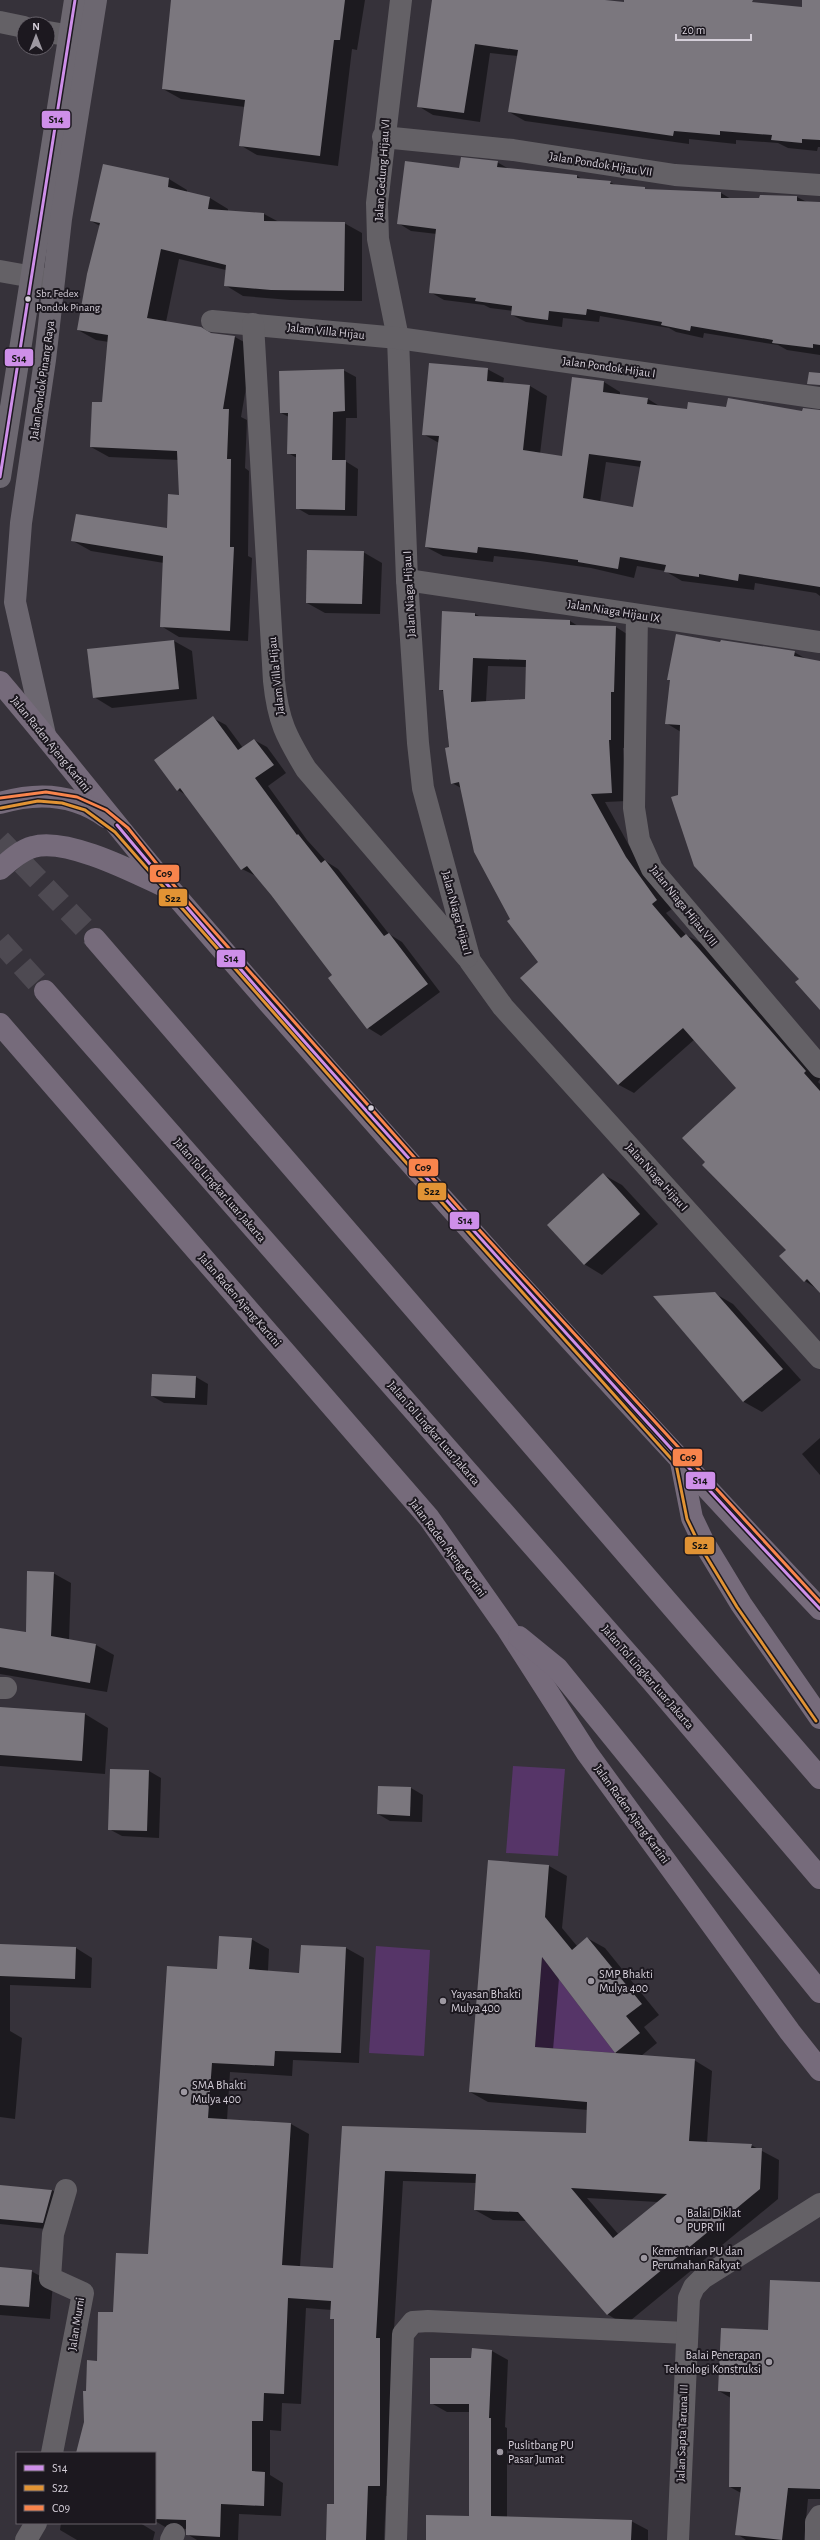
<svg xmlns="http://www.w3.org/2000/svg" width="820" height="2540" font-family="'Alegreya Sans',sans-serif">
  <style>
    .green { fill: #563568 }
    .shadow { fill: #0007; fill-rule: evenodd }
    .building { fill: #7b777e; fill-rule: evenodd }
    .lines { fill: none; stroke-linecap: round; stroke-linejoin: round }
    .highway-tunnel { stroke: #4e4a52; stroke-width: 22; stroke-dasharray: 22 11; stroke-linecap: butt }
    .street { stroke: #646166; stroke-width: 22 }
    .secondary { stroke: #6c6770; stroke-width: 22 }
    .highway { stroke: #766b7b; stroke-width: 22 }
    .bus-1-casing { stroke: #1c181f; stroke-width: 6 }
    .bus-2-casing { stroke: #1c181f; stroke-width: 6 }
    .bus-3-casing { stroke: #1c181f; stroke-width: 6 }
    .bus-1 { stroke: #ce8fe9; stroke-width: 3 }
    .bus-2 { stroke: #e19334; stroke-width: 3 }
    .bus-3 { stroke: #f8844c; stroke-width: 3 }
    .bus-dot { fill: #d5cfd9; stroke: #1c181f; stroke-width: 1.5 }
    .poi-dot { fill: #9d98a1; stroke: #1c181f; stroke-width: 1.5 }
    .labels { text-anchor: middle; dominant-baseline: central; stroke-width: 4; stroke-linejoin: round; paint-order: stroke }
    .bus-label { font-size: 11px; fill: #d5cfd9; stroke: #1c181f; text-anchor: start }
    .street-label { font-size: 12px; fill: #d5cfd9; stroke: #1c181f }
    .poi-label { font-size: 12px; fill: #d5cfd9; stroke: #1c181f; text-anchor: start }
    .line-badge { stroke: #1c181f; stroke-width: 1.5 }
    .pale-badge-label { font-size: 11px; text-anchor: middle; font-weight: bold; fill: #111 }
  </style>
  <rect width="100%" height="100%" fill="#36323a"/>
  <g class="green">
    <path d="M513 1766 565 1769 558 1856 506 1853Z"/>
    <path d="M376 1946 430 1950 424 2056 369 2053Z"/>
    <path d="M542 1957 615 2053 535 2047Z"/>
  </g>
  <g class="shadow">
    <path d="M172 0H365L357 50 352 49 338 166 257 155 240 145 245 107 181 99 163 89Z"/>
    <path d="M433 0H597L625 3V0H725L803 8V0L820 1V147H818L817 151 788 148 778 143 736 140V144L689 139V144L525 121 509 112 518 56 490 53 480 122 433 115 418 106Z"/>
    <path d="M497 162 509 169 577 176 582 179 610 182 617 186 649 190 721 193 731 199 797 197 807 202 820 203V355L787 350 778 345 704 333 703 338 676 332 669 328 600 316 599 322 563 318 562 327 526 322 512 315 513 311 490 308 484 305 444 300 430 292 437 234 411 231 398 223 460 169Z"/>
    <path d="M104 165 169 179 187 190V193L210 198 228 209V212L264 214 279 222 344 223 362 233V301L290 300 243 296 225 285 226 270 179 259 166 322 213 335 235 337 253 347 241 417 247 420 245 468 249 471 248 556 252 558 248 641 179 637 161 626 164 563 91 551 73 541 168 529 180 496 179 460 109 457 91 447 103 403 109 342 96 340 78 330 100 226 91 221Z"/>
    <path d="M487 369 504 378 503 384 530 386 547 396 540 454 563 457 573 379 604 382 620 392V395L648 399 661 407 688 410 727 408 803 413 820 411V596L816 593 755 583 754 590 682 581 665 571 637 566 634 578 591 568 540 561 494 556 493 562 443 556 426 547 439 443 423 434ZM606 462 641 467 634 508 600 502Z"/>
    <path d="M343 370 356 377 357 418H346L345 461 358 469 357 516 309 515 297 508V458L288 453 289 417 281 413Z"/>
    <path d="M363 552 382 563 380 614 325 613 307 603Z"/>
    <path d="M475 614 481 617 570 621 578 626 616 627 630 636 626 748H623L627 801 605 802 641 867 672 909 666 913 686 935 701 943 820 1079 818 1082 820 1084V1291L805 1281 737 1088 695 1039 634 1093 619 1085 521 979 540 962 511 919 461 788 452 783 444 692 440 689ZM488 666 526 667V700L486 702Z"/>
    <path d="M174 641 192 651 197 699 112 708 94 697 88 650Z"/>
    <path d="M721 644 794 652 808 660 820 662V1009L679 796 681 732 666 723 671 681 668 679Z"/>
    <path d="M213 718 226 725 243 748 254 740 267 747 286 773 268 786 307 840 327 862 338 869 389 934 402 942 440 992 381 1036 368 1028 334 975 256 876 242 869 186 795 178 790Z"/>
    <path d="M604 1175 622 1185 658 1224 602 1275 584 1264Z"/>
    <path d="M714 1293 733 1304 801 1380 762 1412 744 1402 655 1297Z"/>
    <path d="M196 1377 208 1384 207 1405 164 1403 152 1396Z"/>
    <path d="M820 1438V1475L802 1454Z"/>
    <path d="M53 1573 71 1583 69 1640 96 1645 114 1655 107 1692 0 1674V1629L27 1633Z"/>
    <path d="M0 1708 85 1714 108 1728 105 1774 0 1766Z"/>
    <path d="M149 1771 161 1778 159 1838 122 1836 109 1829Z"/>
    <path d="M379 1787 411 1788 423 1795 422 1822 390 1821 378 1814Z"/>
    <path d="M549 1866 567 1876 562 1928 577 1946 587 1938 605 1948 659 2015 644 2027 657 2043 641 2056 694 2060 712 2071 707 2143 751 2145 779 2160 778 2199 625 2325 607 2314 527 2221 493 2220 475 2210 476 2183 403 2181 393 2346 397 2496H386L384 2540H327L335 2505V2320L331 2318 332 2310 306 2308 301 2404 282 2403 281 2431 270 2430V2475L283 2483 281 2516 239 2514 238 2540H197L187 2534V2529L167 2528 155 2521V2453H78L85 2422 87 2392 114 2313 149 2256 218 1970 251 1939 269 1949 268 1971 300 1974 346 1948 364 1958 359 2063 293 2060 292 2076 230 2072 227 2120 291 2124 309 2134 300 2267 334 2269 343 2127 587 2134 588 2110 488 2102 470 2092ZM559 1978 616 2053 620 2055 553 2050ZM587 2198 658 2202 619 2235Z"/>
    <path d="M0 1945 76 1948 92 1958 91 1988 10 1985V2031L22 2038 15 2119 0 2117Z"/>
    <path d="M0 2186 52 2190 64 2198 55 2230 0 2224Z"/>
    <path d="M0 2268 31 2271 53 2283 50 2319 0 2315Z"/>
    <path d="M820 2283V2499H808L804 2540H746L737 2534 741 2493 730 2487 731 2398 719 2391 769 2331Z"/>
    <path d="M492 2351 508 2360 505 2427 507 2428V2517L631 2521 648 2530V2540H427L470 2517V2412H447L431 2403 472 2359Z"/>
    <path d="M61 2523H140L155 2532 153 2540H77L60 2530Z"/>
  </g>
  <g class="building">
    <path d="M171 0H345L340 40H334L320 156 239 146 245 100 162 89Z"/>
    <path d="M432 0H605L624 2V0H753L752 2 802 7V0H820V140L802 139V143L771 140 772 135 720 131V135L674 131 673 136 508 112 518 50 475 44 464 113 417 107Z"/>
    <path d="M461 157 498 161 497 167 577 175V178L611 181 610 184 645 187V189L721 192V198H759L760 195 797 196V201L820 202V345L813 344V348L772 343 773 340 691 326 690 331 661 325 662 322 587 309 586 315 549 311 548 320 511 315 512 306 475 301 476 298 429 293 436 229 397 224 405 161 459 168Z"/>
    <path d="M103 164 169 178 168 187 210 197 208 209 264 213V221L345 222 344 291 271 290 224 286 226 265 161 249 147 318 201 327 211 333 235 336 223 409H229L227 459H231L230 547H234L230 631 160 627 163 556 71 541 76 514 167 528 168 494 179 495 177 451 90 447 92 402H102L108 335 77 330 87 274 100 223 90 221Z"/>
    <path d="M429 363 488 368 487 381 530 385 523 450 562 456 572 377 604 381 603 392 648 398 647 404 687 409 688 402 726 407 728 398 802 411 803 408 820 410V587L739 574 738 581 699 574V577L664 572 666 565 620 557 618 569 578 562V560L523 552 478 547 477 553 425 547 439 436 422 435ZM589 454 641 461 633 507 583 498Z"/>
    <path d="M344 369 345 411 333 412 332 460H346L345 510 296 509V454H287L288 413H280L279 371Z"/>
    <path d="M809 372 820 373V385L807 384Z"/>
    <path d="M307 550 364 551 362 604 306 603Z"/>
    <path d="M442 611 475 613V616L570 620V625L616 626 614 692H611V740H609L612 793 591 794 626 857 657 900 652 904 681 938 686 934 806 1071 804 1073 820 1091V1293L807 1279 804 1282 779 1256 786 1250 702 1165 705 1162 682 1138 736 1088 683 1028 618 1085 520 978 538 962 507 921 510 919 474 852 459 782 451 784 445 748 449 747 443 690H439ZM473 658 526 660 525 699 471 702Z"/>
    <path d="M676 634 720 642 721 640 795 651 794 656 820 661V1010L795 982 799 979 694 866 671 797 678 795 680 725 665 724 670 680H667Z"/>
    <path d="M174 640 179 689 93 698 87 649Z"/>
    <path d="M213 716 238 750 254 739 274 765 255 778 297 835 298 834 321 863 325 860 384 936 389 933 428 984 367 1029 328 978 332 975 271 895 247 866 241 870 180 788 177 791 154 760Z"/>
    <path d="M603 1173 640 1214 584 1265 547 1225Z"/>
    <path d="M715 1292 783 1369 743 1402 653 1296Z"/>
    <path d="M152 1374 196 1376 195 1398 151 1396Z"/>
    <path d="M27 1571 54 1572 51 1636 96 1644 90 1683 0 1667V1628L26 1632Z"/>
    <path d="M0 1707 85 1713 82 1761 0 1755Z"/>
    <path d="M110 1769 149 1770 147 1831 108 1830Z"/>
    <path d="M378 1786 411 1787 410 1816 377 1814Z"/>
    <path d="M488 1860 549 1865 545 1917 572 1950 587 1937 642 2004 626 2016 640 2033 615 2053 542 1957 535 2047 695 2059 689 2141 752 2144 751 2148H762L760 2189 607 2315 518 2212 474 2210 476 2174 385 2171 376 2338H380V2486H368L366 2540H326L327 2504H334V2319H330L331 2301 288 2298 284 2394 264 2393 263 2421H252V2471L265 2472 264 2506 221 2504 220 2537 186 2535V2520L155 2519V2453H76L84 2422 83 2391H86L87 2360 97 2361 98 2312H113L116 2253 148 2254 167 1966 217 1969 219 1936 252 1938 249 1969 299 1973 301 1945 346 1947 341 2053 275 2051 274 2066 212 2063 208 2118 291 2123 282 2265 333 2268 342 2126 586 2133 587 2102 469 2092ZM571 2188 667 2194 613 2238Z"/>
    <path d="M0 1944 76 1947 75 1979 0 1976Z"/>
    <path d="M0 2185 52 2190 43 2223 0 2219Z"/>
    <path d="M0 2267 32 2270 29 2307 0 2305Z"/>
    <path d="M770 2280 820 2282V2489L788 2488 782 2540 735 2535 741 2487H729L730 2392 718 2391 721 2328 768 2330Z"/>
    <path d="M472 2348 492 2350 489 2418H491V2516L632 2520 631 2540H426V2515L469 2516V2404H430V2358H471Z"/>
  </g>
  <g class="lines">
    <g class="highway-tunnel">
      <path d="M0 840 95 939"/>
      <path d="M0 941 45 991"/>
    </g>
    <g class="street">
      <path d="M401 0 377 203 378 239 398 338 407 580 418 743 423 788 470 961 503 1007 820 1358"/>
      <path d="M0 22 24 27"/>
      <path d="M48 32 89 39"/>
      <path d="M383 137 513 150 675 175 820 185"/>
      <path d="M0 271 50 280"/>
      <path d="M212 321 398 338 820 398"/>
      <path d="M253 324 274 681C278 721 286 736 306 769L467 957"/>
      <path d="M407 580 820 642"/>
      <path d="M637 615 634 808 639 840 652 869 820 1067"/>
      <path d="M0 1688H6"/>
      <path d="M52 2453 83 2293 50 2278 53 2234 66 2190"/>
      <path d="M26 2540 36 2523"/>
      <path d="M171 2540 174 2534"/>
      <path d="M396 2540 403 2334 413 2322 428 2321 686 2333"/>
      <path d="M678 2540 689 2298 694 2287 703 2278 820 2204"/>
      <path d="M816 2540V2522L820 2516"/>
    </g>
    <g class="secondary">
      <path d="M0 477 75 0"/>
      <path d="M45 735 15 602 21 523 45 360 61 219 96 0"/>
    </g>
    <g class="highway">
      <path d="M0 682C58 750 112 821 170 889 381 1134 598 1374 820 1609"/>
      <path d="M0 803C37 792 74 794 106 817"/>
      <path d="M0 869C9 861 21 850 33 847 66 837 134 872 164 886"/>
      <path d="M95 939 820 1778"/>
      <path d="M45 991 650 1679 820 1878"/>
      <path d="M0 1024 429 1518 508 1630 587 1753 790 2032 820 2070"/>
      <path d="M681 1462 692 1518 704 1543 741 1604 820 1718"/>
      <path d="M519 1637 557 1668 820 1992"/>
    </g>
    <g class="bus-1-casing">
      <g id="bus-1">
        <path d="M0 477 75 0"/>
        <path d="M117 825C219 947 325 1065 431 1183 559 1326 688 1469 820 1609"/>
      </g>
    </g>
    <g class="bus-2-casing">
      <path id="bus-2" d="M1 808 38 801 62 803 85 810 115 832 368 1120 676 1464 687 1519 700 1546 737 1607 816 1721"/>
    </g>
    <g class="bus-3-casing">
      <path id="bus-3" d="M0 798 46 792 77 797 106 810 128 828 181 894 461 1210 820 1602"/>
    </g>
    <use href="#bus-1" class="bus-1"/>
    <use href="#bus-2" class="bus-2"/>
    <use href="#bus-3" class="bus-3"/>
  </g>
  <g class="bus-dot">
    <circle cx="28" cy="299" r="3.5"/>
    <circle cx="371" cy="1108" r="3.5"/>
  </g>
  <g class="poi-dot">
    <circle cx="591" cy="1981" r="4"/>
    <circle cx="443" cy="2001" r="4"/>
    <circle cx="184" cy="2092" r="4"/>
    <circle cx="679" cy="2220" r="4"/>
    <circle cx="644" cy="2258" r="4"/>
    <circle cx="769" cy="2362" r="4"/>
    <circle cx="500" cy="2452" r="4"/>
  </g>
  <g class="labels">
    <g class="bus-label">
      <text x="36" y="293">Sbr. Fedex<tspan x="36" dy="14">Pondok Pinang</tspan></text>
    </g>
    <g class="street-label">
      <text transform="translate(601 164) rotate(9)">Jalan Pondok Hijau VII</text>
      <text transform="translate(382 170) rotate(-86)">Jalan Gedung Hijau VI</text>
      <text transform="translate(326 331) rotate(6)">Jalam Villa Hijau</text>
      <text transform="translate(609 367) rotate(8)">Jalan Pondok Hijau I</text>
      <text transform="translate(42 380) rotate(-82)">Jalan Pondok Pinang Raya</text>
      <text transform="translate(409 594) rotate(-93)">Jalan Niaga Hijau I</text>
      <text transform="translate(614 611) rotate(9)">Jalan Niaga Hijau IX</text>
      <text transform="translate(276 676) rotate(-96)">Jalam Villa Hijau</text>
      <text transform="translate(51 744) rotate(51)">Jalan Raden Ajeng Kartini</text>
      <text transform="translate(684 906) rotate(51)">Jalan Niaga Hijau VIII</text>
      <text transform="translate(457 913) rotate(75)">Jalan Niaga Hijau I</text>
      <text transform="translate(657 1177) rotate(48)">Jalan Niaga Hijau I</text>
      <text transform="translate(220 1190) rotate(49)">Jalan Tol Lingkar Luar Jakarta</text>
      <text transform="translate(240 1300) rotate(49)">Jalan Raden Ajeng Kartini</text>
      <text transform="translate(434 1433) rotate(49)">Jalan Tol Lingkar Luar Jakarta</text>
      <text transform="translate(448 1548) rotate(53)">Jalan Raden Ajeng Kartini</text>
      <text transform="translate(648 1677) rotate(49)">Jalan Tol Lingkar Luar Jakarta</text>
      <text transform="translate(632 1814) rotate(54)">Jalan Raden Ajeng Kartini</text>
      <text transform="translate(76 2324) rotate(-81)">Jalan Murni</text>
      <text transform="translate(682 2433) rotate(-88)">Jalan Sapta Taruna III</text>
    </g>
    <g class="poi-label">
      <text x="599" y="1974">SMP Bhakti<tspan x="599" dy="14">Mulya 400</tspan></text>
      <text x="451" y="1994">Yayasan Bhakti<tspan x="451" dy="14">Mulya 400</tspan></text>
      <text x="192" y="2085">SMA Bhakti<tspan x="192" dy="14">Mulya 400</tspan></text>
      <text x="687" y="2213">Balai Diklat<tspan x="687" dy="14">PUPR III</tspan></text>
      <text x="652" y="2251">Kementrian PU dan<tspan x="652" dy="14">Perumahan Rakyat</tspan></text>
      <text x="761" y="2355" text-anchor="end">Balai Penerapan<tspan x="761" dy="14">Teknologi Konstruksi</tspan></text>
      <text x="508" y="2445">Puslitbang PU<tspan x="508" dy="14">Pasar Jumat</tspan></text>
    </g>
  </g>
  <g class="line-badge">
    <rect x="41" y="110" width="30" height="19" rx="4" fill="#ce8fe9"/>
    <rect x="4" y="348" width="30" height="19" rx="4" fill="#ce8fe9"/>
    <rect x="149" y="864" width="31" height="19" rx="4" fill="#f8844c"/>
    <rect x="158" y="888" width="30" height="19" rx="4" fill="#e19334"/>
    <rect x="216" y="949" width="30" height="19" rx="4" fill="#ce8fe9"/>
    <rect x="408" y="1158" width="31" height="19" rx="4" fill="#f8844c"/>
    <rect x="417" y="1182" width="30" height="19" rx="4" fill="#e19334"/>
    <rect x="449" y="1211" width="31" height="19" rx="4" fill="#ce8fe9"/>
    <rect x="672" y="1448" width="31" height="19" rx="4" fill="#f8844c"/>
    <rect x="685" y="1471" width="31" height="19" rx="4" fill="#ce8fe9"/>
    <rect x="684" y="1536" width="31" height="19" rx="4" fill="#e19334"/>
  </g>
  <g class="pale-badge-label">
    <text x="56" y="123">S14</text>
    <text x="19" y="362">S14</text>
    <text x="164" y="877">C09</text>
    <text x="173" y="902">S22</text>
    <text x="231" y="962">S14</text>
    <text x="423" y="1171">C09</text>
    <text x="432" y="1195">S22</text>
    <text x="465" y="1224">S14</text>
    <text x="688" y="1461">C09</text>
    <text x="700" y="1484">S14</text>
    <text x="700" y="1549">S22</text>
  </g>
  <rect x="16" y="2452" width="140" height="72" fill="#1c181f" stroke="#666169"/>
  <rect x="24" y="2465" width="20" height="6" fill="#ce8fe9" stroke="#666169"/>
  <text x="52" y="2472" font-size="12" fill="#d5cfd9">S14</text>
  <rect x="24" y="2485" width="20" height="6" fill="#e19334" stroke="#666169"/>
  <text x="52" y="2492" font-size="12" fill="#d5cfd9">S22</text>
  <rect x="24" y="2505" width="20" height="6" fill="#f8844c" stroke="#666169"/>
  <text x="52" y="2512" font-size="12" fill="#d5cfd9">C09</text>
  <g transform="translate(36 36)"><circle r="19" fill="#1c181f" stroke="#666169"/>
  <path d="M0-3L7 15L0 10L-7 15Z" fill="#9d98a1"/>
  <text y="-6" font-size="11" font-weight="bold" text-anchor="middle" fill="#d5cfd9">N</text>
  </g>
  <path d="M676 34v6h75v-6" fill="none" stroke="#d5cfd9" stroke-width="2"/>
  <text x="682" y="34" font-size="12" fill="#d5cfd9" stroke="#1c181f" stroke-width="3" paint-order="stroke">20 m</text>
</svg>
